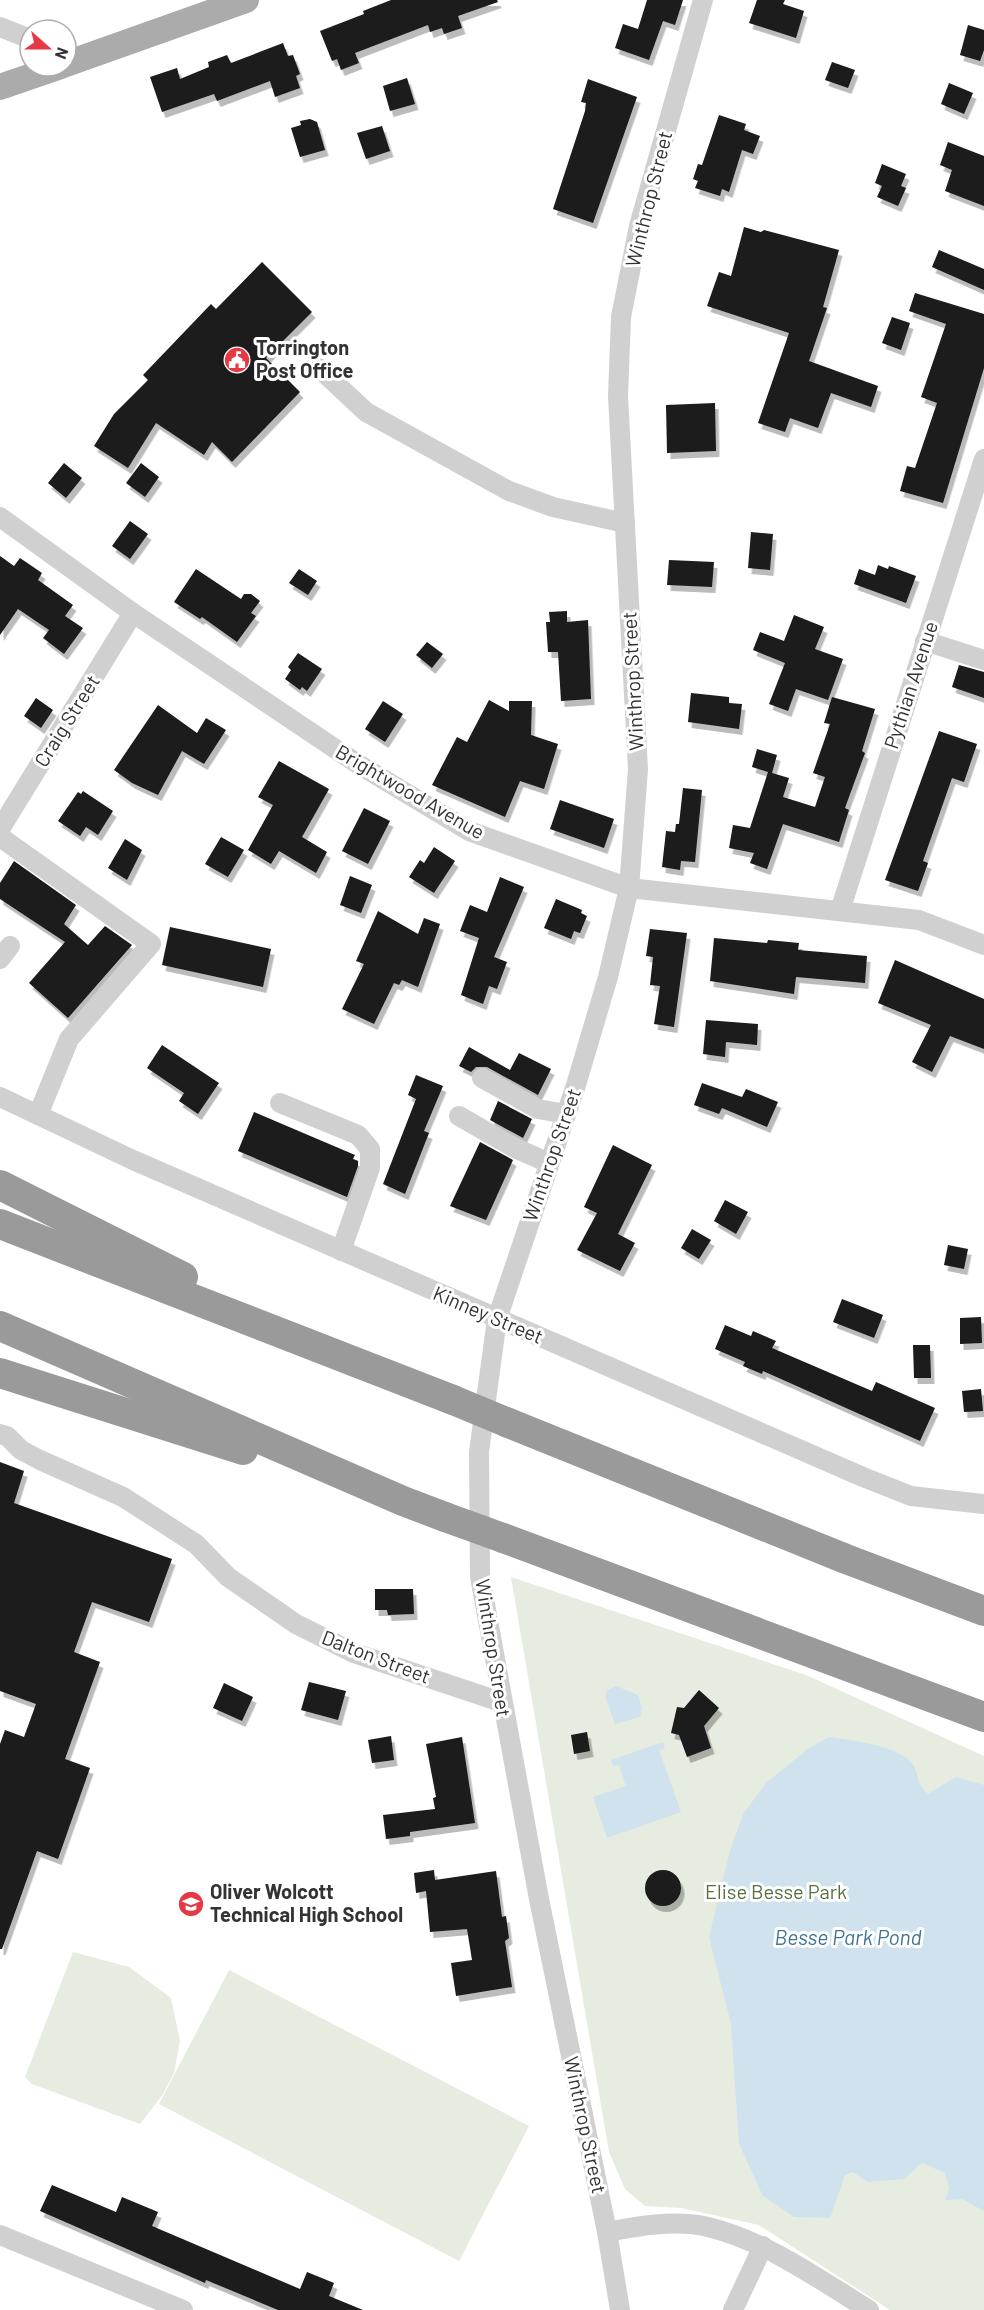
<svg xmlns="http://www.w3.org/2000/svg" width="984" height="2310" font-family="Barlow,sans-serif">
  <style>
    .green { fill: #e6ecdf }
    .water { fill: #cfe2ee }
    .building { fill: #1a1a1a; filter: url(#shadow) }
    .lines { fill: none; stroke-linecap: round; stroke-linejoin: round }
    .minor { stroke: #d0d0d0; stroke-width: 20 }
    .major { stroke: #ababab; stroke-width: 26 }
    .highway { stroke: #9a9a9a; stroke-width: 30 }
    .highway-bridge { stroke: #9a9a9a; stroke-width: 30 }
    .labels { text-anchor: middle; stroke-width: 6; stroke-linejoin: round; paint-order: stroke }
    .street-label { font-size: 20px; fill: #333; stroke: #fff }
    .poi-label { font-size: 20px; font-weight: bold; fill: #333; stroke: #fff; text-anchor: start }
    .park-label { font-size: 20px; fill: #56703f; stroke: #fff }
    .water-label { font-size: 21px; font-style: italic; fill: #3f7597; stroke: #fff }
  </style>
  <defs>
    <filter id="shadow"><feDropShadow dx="3.5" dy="6" stdDeviation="0" flood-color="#0004"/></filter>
  </defs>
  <rect width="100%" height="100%" fill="#fff"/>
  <g class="green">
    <path d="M511,1577L806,1675L984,1756V2310H890L759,2225L681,2208L645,2206L625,2189L609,2152Z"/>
    <path d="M73,1952L129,1967L171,1998L180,2041L174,2073L163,2094L140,2124L32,2084L25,2077Z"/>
    <path d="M229,1970L529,2126L459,2261L159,2104Z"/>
  </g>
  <g class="water">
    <path d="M616,1686L638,1695L642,1708L640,1717L615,1724L605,1696L608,1690Z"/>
    <path d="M829,1737C850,1740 902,1746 913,1765C921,1778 914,1780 928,1794L956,1777L984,1785V2211L962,2199L945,2200L949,2189L945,2173L922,2163L904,2179L868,2182L853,2172L845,2175L830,2218L794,2217L763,2196L739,2144L731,2024L709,1937L729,1854L743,1814L767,1782L809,1748Z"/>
    <path d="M663,1742L665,1748L659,1750L681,1812L607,1838L593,1797L626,1786L619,1765L613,1766L611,1760Z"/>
  </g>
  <g class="building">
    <path d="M391,0H497L498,2L458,16L462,28L444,34L442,28L430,32L428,25L355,53L359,63L341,70L337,59L332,61L320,31L364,14L363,11Z"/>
    <path d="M647,0H683L675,25L663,21L649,60L615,48L623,24L638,29Z"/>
    <path d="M757,0H785L783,4L804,11L796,38L749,23Z"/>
    <path d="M968,25L984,30V50L980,61L960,55Z"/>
    <path d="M283,43L288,56L293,55L300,74L296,76L300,88L275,97L270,81L217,101L214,94L162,112L150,77L177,68L180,79L209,67L208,62L227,55L231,63Z"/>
    <path d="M832,62L855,70L848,88L825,80Z"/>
    <path d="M407,78L415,104L390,111L383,86Z"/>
    <path d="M588,79L637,97L593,223L553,209L585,111L586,103L581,102Z"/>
    <path d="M949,83L973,93L964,114L941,104Z"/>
    <path d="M719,115L746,124L744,130L760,136L753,154L742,150L729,192L722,189L720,196L695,188L698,181L693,179L698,164L702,165Z"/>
    <path d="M310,119L317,122L325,150L300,157L291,128L301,125L300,121Z"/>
    <path d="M382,126L390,151L366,159L357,133Z"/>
    <path d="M948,142L984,156V206L945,191L952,170L940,165Z"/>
    <path d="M882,164L906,174L901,186L906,188L898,206L877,197L882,186L875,183Z"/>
    <path d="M744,227L761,232L764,230L839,250L823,307L827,308L809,361L878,386L871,407L831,393L818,428L790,418L785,432L758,423L789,333L707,306L719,272L731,276Z"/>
    <path d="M939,250L984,269V290L932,267Z"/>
    <path d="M262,262L312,312L266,358L300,392L232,462L212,442L204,455L156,423L128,468L94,446L114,414L148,380L143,375L211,304L216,309Z"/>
    <path d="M915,293L984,314V368L943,503L900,491L907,466L915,468L937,403L921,397L946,324L909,311Z"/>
    <path d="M892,317L910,323L901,350L882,343Z"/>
    <path d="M715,403L716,451L667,453L666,405Z"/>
    <path d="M64,463L82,478L66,498L48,483Z"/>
    <path d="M141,463L159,477L145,497L126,483Z"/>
    <path d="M130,521L148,534L130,559L112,546Z"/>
    <path d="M751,532L773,534L770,570L748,568Z"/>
    <path d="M0,556L14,566L20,558L42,573L38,580L73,605L65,616L83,628L64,654L43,638L49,630L18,609L0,635Z"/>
    <path d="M669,560L714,562L712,587L667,585Z"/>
    <path d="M878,565L888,569L889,566L916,576L906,603L854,584L859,569L875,575Z"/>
    <path d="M196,569L241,599L244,594H251L260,601L251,613L256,616L237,642L202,617L200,619L174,602Z"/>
    <path d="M299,569L317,581L308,595L289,583Z"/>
    <path d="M567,611V622L588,620L591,699L561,701L558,652H548L546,622H550L549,612Z"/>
    <path d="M794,615L824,627L815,649L843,659L828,700L796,689L788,711L769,704L785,663L753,650L760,632L784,641Z"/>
    <path d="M427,642L443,654L432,668L416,655Z"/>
    <path d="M298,653L322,669L307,691L302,687L300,690L285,679L291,670L288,667Z"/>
    <path d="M959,665L984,672V698L952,687Z"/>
    <path d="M691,693L729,697V703L742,704L739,729L688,722Z"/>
    <path d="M832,697L875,709L862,751L865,753L845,808L849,810L839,842L783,824L767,869L750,863L754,853L729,848L733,825L750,828L768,772L752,767L757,749L777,755L772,773L789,778L783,797L815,807L825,777L813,773L830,724L824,723Z"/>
    <path d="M36,698L53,710L41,728L24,716Z"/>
    <path d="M489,700L509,711V701H532L531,735L558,744L544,789L520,781L505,817L432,785L457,737L467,742Z"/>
    <path d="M383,701L403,714L385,742L365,729Z"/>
    <path d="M158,705L197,733L206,718L226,730L204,764L182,751L158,795L132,783L114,770Z"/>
    <path d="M939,731L977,744L964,782L952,778L923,861L928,863L918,891L885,880Z"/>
    <path d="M279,761L329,789L302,837L327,852L316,873L279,851L271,864L248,850L273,805L258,797Z"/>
    <path d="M683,788L702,790L695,862L681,861L680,870L662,867L666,831L675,832L676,824H679Z"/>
    <path d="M83,791L113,811L98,835L86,827L80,836L58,821L78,792L81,794Z"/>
    <path d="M560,800L614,819L604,848L550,829Z"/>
    <path d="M364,808L390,821L368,864L342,851Z"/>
    <path d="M221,837L244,850L228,877L205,864Z"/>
    <path d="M125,839L142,850L127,880L108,868Z"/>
    <path d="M434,847L455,861L434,893L409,877L420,860L424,863Z"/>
    <path d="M14,861L76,905L64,924L88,945L105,926L132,945L68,1018L29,983L65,942L0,899V883Z"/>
    <path d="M350,876L372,885L361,913L340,905Z"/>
    <path d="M500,877L524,887L494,957L507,962L497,989L489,986L483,1004L461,995L479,938L460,931L470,905L487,912Z"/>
    <path d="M556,899L582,910L581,913L587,916L580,933L574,931L571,939L544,928Z"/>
    <path d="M378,911L418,934L424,918L440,924L418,987L402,980L399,985L394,983L374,1024L342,1009L364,964L356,961Z"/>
    <path d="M170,927L271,949L263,987L162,965Z"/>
    <path d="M650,929L687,933L674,1027L654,1024L660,986L650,985L653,957L646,956Z"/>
    <path d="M714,938L767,943L768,940L799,943L798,950L867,956L865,983L796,977L794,994L710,981Z"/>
    <path d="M895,960L984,999V1049L950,1036L932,1072L912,1062L931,1025L878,1003Z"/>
    <path d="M706,1020L758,1024L757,1045L726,1042L725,1057L703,1054Z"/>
    <path d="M162,1045L219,1083L198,1114L179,1101L184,1093L147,1068Z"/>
    <path d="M469,1047L510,1070L519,1053L551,1069L538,1095L487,1067H476L471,1072L459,1066Z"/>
    <path d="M416,1075L443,1086L424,1131L429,1133L405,1194L383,1184L416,1099L408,1095Z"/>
    <path d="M702,1083L742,1097L746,1089L778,1102L767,1127L722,1108L719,1114L694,1105Z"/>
    <path d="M498,1101L532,1119L523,1138L490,1120Z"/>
    <path d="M254,1112L355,1155L353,1159L358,1161V1166L347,1197L238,1151Z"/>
    <path d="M480,1142L513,1160L486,1220L450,1206Z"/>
    <path d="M613,1145L652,1165L618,1234L635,1243L620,1271L577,1250L597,1213L584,1207Z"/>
    <path d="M725,1200L748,1212L736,1234L714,1221Z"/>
    <path d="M692,1229L711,1240L699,1259L681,1248Z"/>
    <path d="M948,1245L968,1249L964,1269L944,1265Z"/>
    <path d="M842,1299L883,1315L874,1338L833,1322Z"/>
    <path d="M981,1317L982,1343L960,1344V1318Z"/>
    <path d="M725,1325L751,1336L753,1331L776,1341L772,1348L872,1391L876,1382L935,1408L920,1441L763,1371L762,1374L743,1366L745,1362L715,1349Z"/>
    <path d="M913,1345H930L931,1378H914Z"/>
    <path d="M981,1389L983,1411L964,1412L962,1391Z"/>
    <path d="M0,1462L24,1471L14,1503L172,1559L149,1622L92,1602L74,1652L100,1662L65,1759L90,1768L58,1859L37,1851L2,1949H0V1744L5,1730L24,1737L36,1704L0,1691Z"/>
    <path d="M375,1589H413L414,1614L388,1615L387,1610H375Z"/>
    <path d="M309,1682L346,1691L338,1720L301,1710Z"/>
    <path d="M224,1683L253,1697L242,1721L213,1708Z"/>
    <path d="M699,1690L719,1708L704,1726L711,1748L687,1757L679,1735L671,1733L677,1707L684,1708Z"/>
    <path d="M587,1732L590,1751L574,1754L571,1735Z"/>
    <path d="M391,1736L394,1760L372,1763L368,1740Z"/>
    <path d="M462,1737L475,1823L410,1832V1836L386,1839L383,1815L435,1809L433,1798L436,1797L426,1744Z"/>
    <circle cx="663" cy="1888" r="18"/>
    <path d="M434,1870L435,1880L496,1871L502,1917L506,1916L509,1938L505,1941L512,1987L456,1996L451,1963L472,1960L467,1929L430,1932L426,1891L416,1893L414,1873Z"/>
    <path d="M52,2185L116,2212L122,2197L158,2212L152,2226L300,2289L307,2272L334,2283L329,2296L363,2310H278L206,2280L205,2283L40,2211Z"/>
  </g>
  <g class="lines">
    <g class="minor">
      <path d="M0,27L30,39"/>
      <path d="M319,368L366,412L509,491L553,507L625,523"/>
      <path d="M0,517L133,613L358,764L469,831L629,888L919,920L984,945"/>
      <path d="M925,641L984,660"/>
      <path d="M0,829L133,613"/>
      <path d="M0,837L151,944L69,1039L38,1115"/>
      <path d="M840,911L984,459"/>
      <path d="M0,959L10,946"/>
      <path d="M482,1078L538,1109L566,1114"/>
      <path d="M0,1097L133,1160L863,1477L911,1496L984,1504"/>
      <path d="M280,1103L358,1135L370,1149V1168L341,1251"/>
      <path d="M459,1116L515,1148L549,1163"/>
      <path d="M0,1434L7,1436L21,1450L40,1460L123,1497L196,1544L228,1577L296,1624L354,1653L501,1702"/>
      <path d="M607,2232C638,2226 673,2220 704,2226C765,2240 817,2278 869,2310"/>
      <path d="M0,2235L183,2310"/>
      <path d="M620,2310L607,2232L539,1899L480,1577L479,1452L497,1319L576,1085L608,977L629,888L638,769L618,396L621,317L639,226L703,0"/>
      <path d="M733,2310L763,2246"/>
    </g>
    <g class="major">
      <path d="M66,64L246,0"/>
      <path d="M0,87L61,66"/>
    </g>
    <g class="highway">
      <path d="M0,1185L183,1277"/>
      <path d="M0,1224L453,1400"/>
      <path d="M0,1326L403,1501L445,1517"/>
      <path d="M0,1373L243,1450"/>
      <path d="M506,1422L846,1559L984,1611"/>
      <path d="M503,1538L984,1717"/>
    </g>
    <g class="highway-bridge">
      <path d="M453,1400L506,1422"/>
      <path d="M445,1517L503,1538"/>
    </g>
  </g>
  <defs>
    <g id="civic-disc" transform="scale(1.35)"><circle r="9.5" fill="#e63946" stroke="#fff"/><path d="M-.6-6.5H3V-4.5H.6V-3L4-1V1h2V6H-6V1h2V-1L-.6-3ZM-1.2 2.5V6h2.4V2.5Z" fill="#fff"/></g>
    <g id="school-disc" transform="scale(1.35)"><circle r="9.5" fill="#e63946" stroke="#fff"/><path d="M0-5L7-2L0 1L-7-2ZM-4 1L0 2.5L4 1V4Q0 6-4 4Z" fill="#fff"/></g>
  </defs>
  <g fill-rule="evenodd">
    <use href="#civic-disc" x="237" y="360"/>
    <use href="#school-disc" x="191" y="1904"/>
  </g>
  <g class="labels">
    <g class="street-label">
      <text transform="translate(649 199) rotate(-76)" y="7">Winthrop Street</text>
      <text transform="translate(633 681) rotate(-93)" y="7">Winthrop Street</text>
      <text transform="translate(911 685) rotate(-72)" y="7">Pythian Avenue</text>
      <text transform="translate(67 721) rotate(-58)" y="7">Craig Street</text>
      <text transform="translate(410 792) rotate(30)" y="7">Brightwood Avenue</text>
      <text transform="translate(552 1155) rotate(-71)" y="7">Winthrop Street</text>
      <text transform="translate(488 1315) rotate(23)" y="7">Kinney Street</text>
      <text transform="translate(493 1648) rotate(81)" y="7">Winthrop Street</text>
      <text transform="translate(376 1657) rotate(21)" y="7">Dalton Street</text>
      <text transform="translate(585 2125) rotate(78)" y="7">Winthrop Street</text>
    </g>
    <g class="poi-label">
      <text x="256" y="355">Torrington<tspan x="256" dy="23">Post Office</tspan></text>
      <text x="210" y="1899">Oliver Wolcott<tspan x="210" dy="23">Technical High School</tspan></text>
    </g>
    <g class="park-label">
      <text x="776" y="1899">Elise Besse Park</text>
    </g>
    <g class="water-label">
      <text x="848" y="1945">Besse Park Pond</text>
    </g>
  </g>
  <g transform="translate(48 48) rotate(111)"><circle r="28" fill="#ffffff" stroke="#adadad" stroke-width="1.5"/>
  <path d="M0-4.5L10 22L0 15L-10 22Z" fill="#e63946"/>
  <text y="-9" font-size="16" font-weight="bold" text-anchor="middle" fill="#333333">N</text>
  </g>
</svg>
